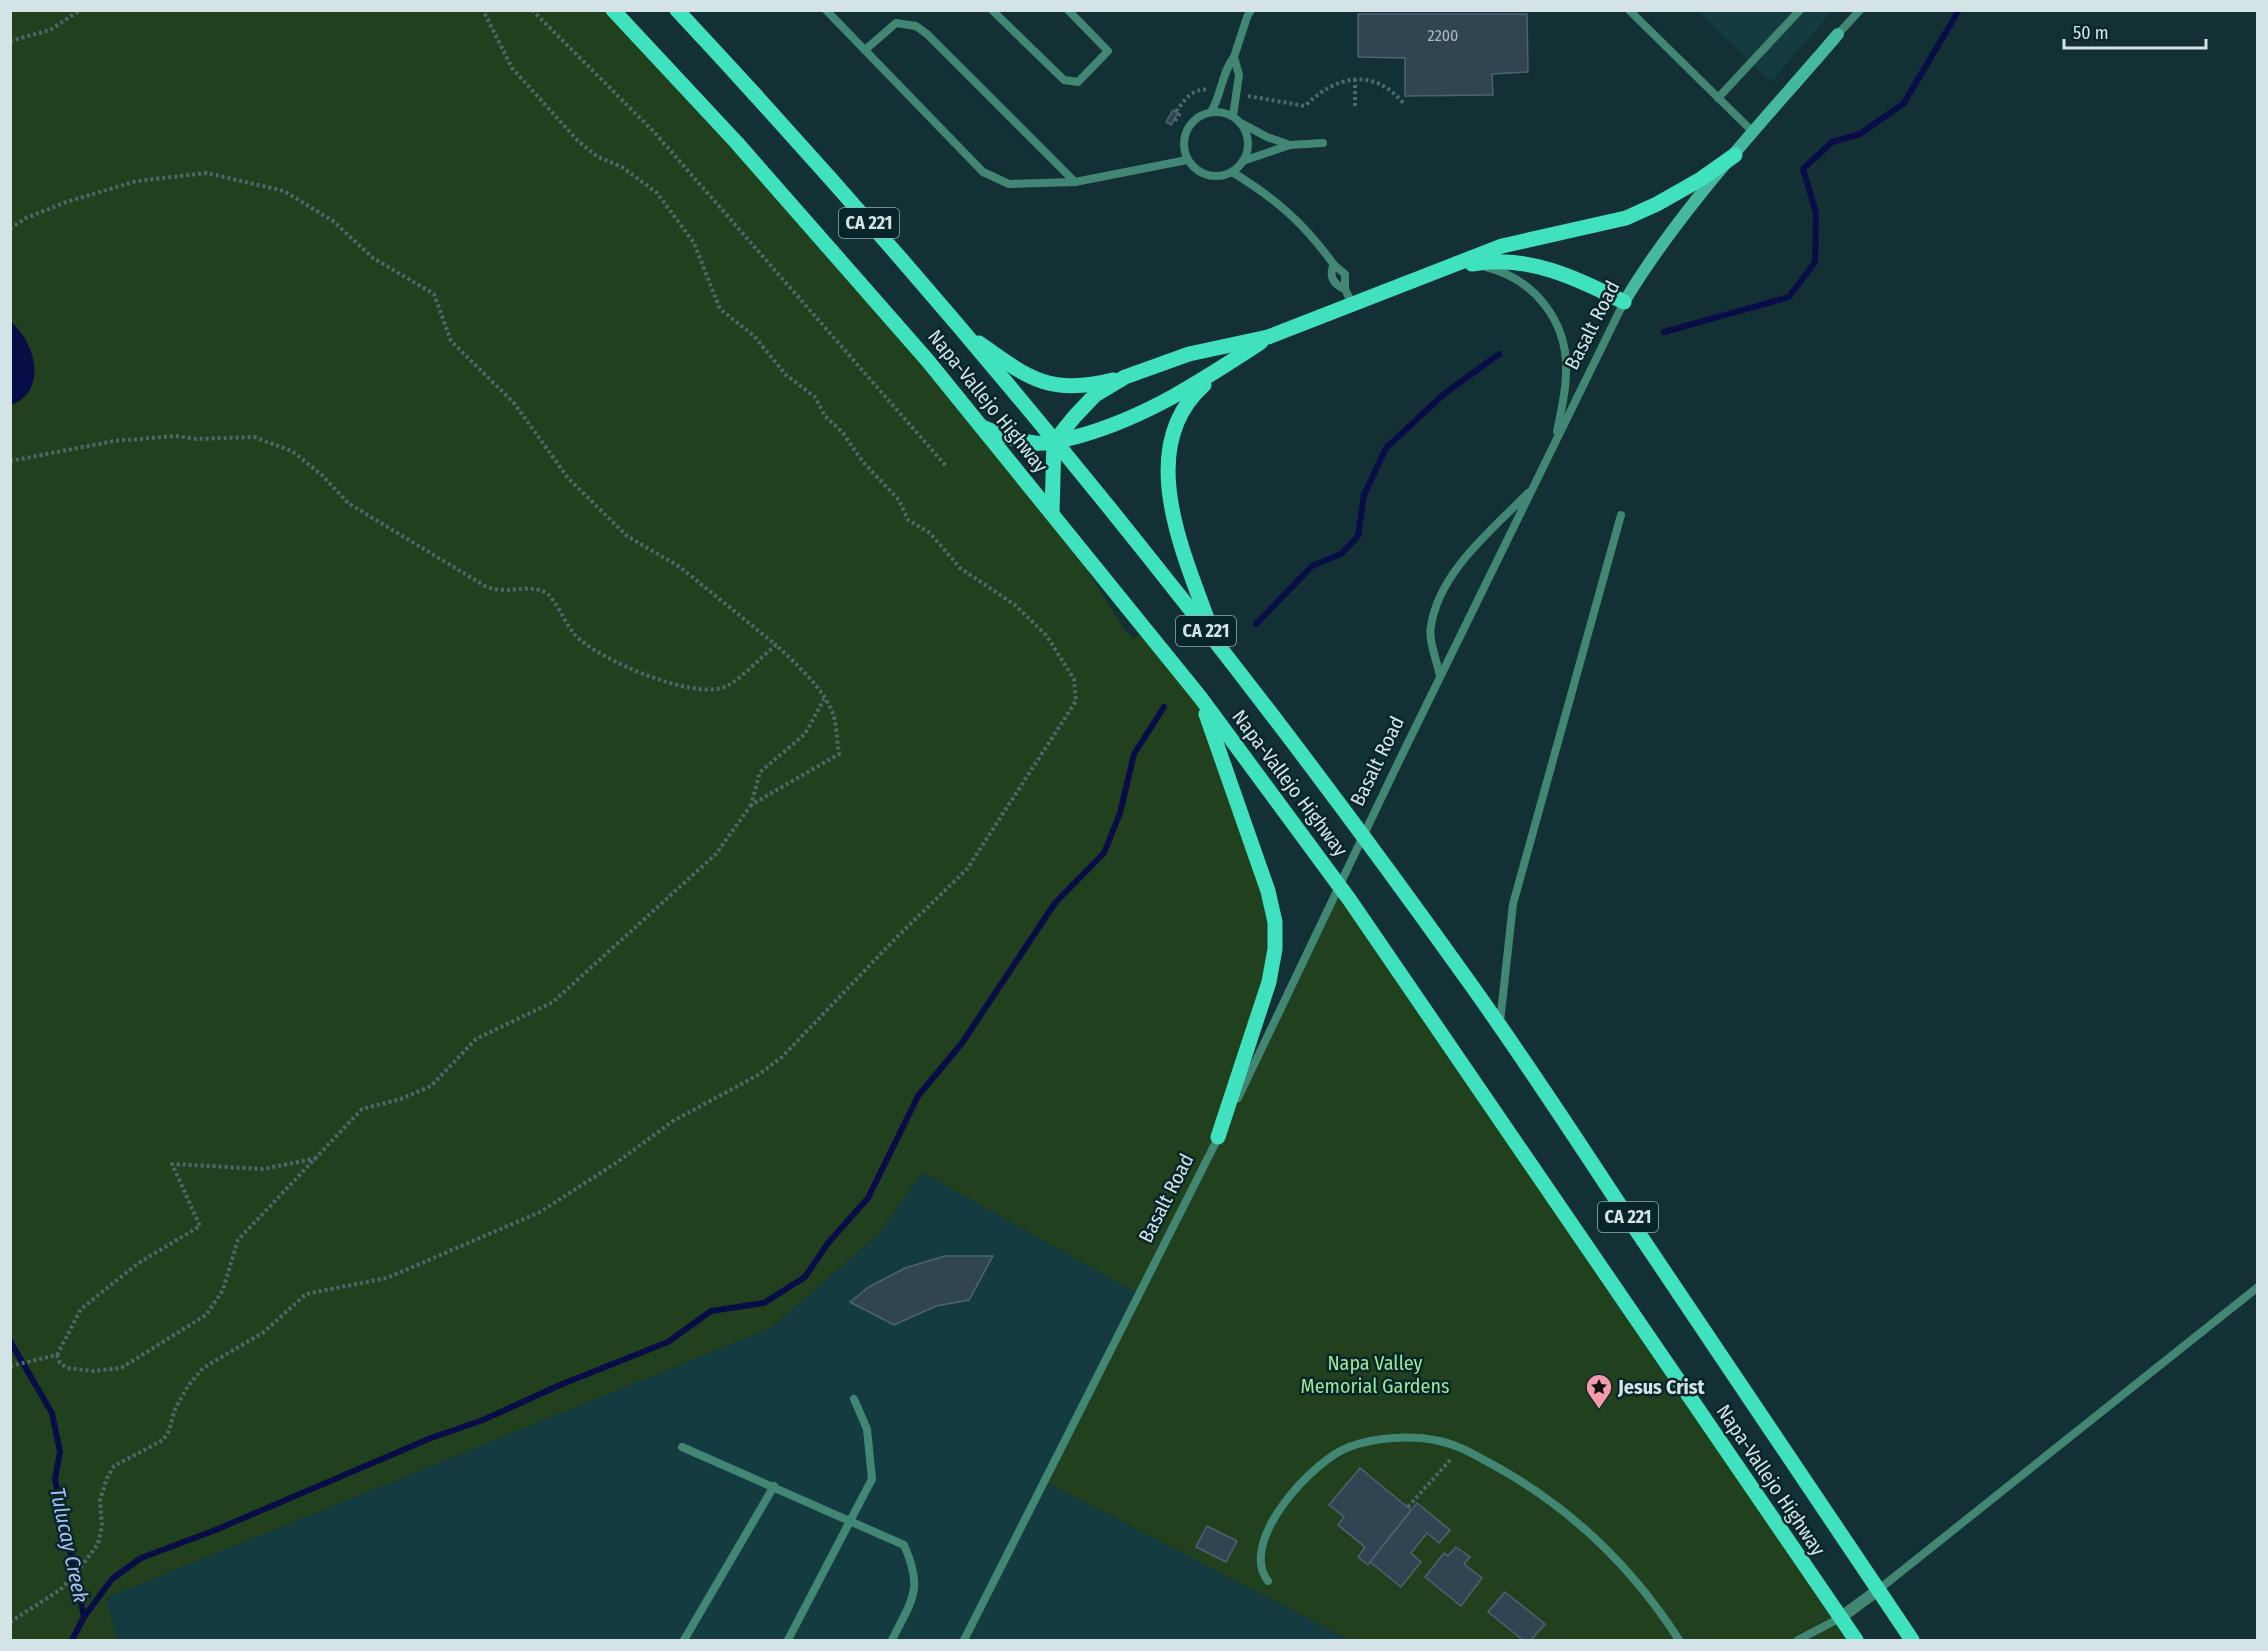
<svg xmlns="http://www.w3.org/2000/svg" width="2268" height="1651" font-family="'Fira Sans Condensed',sans-serif">
  <style>
    .built { fill: #143b40 }
    .green { fill: #21411e }
    .water { fill: #090d47 }
    .lines { fill: none; stroke-linecap: round; stroke-linejoin: round }
    .stream { stroke: #090d47; stroke-width: 6 }
    .building { fill: #304452; stroke: #4e6372; stroke-width: 1.5 }
    .path { stroke: #4e676b; stroke-width: 4; stroke-dasharray: 3 3; stroke-linecap: butt }
    .lane { stroke: #428674; stroke-width: 8 }
    .street { stroke: #428674; stroke-width: 12 }
    .secondary { stroke: #44b99e; stroke-width: 12 }
    .primary { stroke: #3fe1be; stroke-width: 15 }
    .labels { text-anchor: middle; stroke-width: 5; stroke-linejoin: round; paint-order: stroke }
    .number-label { font-size: 16px; fill: #aabbc1 }
    .shield { fill: #08262a; stroke: #96aaae; stroke-width: 1.5 }
    .shield-label { font-size: 18px; font-weight: bold; fill: #d3e3e6 }
    .street-label { font-size: 20px; fill: #d3e3e6; stroke: #08262a }
    .park-label { font-size: 20px; fill: #9de995; stroke: #08262a }
    .poi-label { font-size: 20px; font-weight: bold; fill: #d3e3e6; stroke: #08262a; text-anchor: start }
    .water-label { font-size: 21px; font-style: italic; fill: #adbff7; stroke: #08262a }
  </style>
  <rect width="100%" height="100%" fill="#133034"/>
  <g class="built">
    <path d="M1697,11H1832L1771,82Z"/>
    <path d="M922,1172L1139,1294L1045,1482L1350,1640H117L106,1598L771,1328L879,1234Z"/>
  </g>
  <path class="green" d="M11,10L613,11L1052,513L1125,631L1134,639L1145,628L1200,697L1268,891L1275,949L1220,1131L1338,889L1849,1640H1350L1044,1481L1139,1294L922,1172L879,1234L771,1328L106,1598L117,1640H11Z"/>
  <path class="water" d="M10,321C35,341 49,391 11,405Z"/>
  <g class="lines">
    <g class="stream">
      <path d="M1664,332L1789,297L1815,262L1816,213L1803,169L1832,142L1860,134L1904,103L1959,10"/>
      <path d="M1256,624L1312,566L1341,554L1358,536L1364,495L1386,448L1444,394L1499,354"/>
      <path d="M10,1341L52,1413L60,1452L55,1479L84,1617"/>
      <path d="M72,1640L84,1617L112,1579L141,1558L213,1531L431,1438L483,1420L560,1385L668,1342L711,1311L764,1303L805,1277L828,1243L868,1198L918,1096L962,1043L1055,903L1104,853L1120,813L1134,754L1164,707"/>
    </g>
  </g>
  <g class="building">
    <path d="M1358,14H1527L1528,72L1492,74L1493,95L1405,96V58L1358,57Z"/>
    <path d="M1173,110L1178,113L1171,125L1166,122Z"/>
    <path d="M945,1256H993L969,1300L936,1306L894,1325L850,1302L869,1287L905,1268Z"/>
    <path d="M1360,1468L1411,1510L1368,1565L1358,1557L1365,1547L1338,1525L1344,1517L1329,1505Z"/>
    <path d="M1417,1503L1450,1530L1439,1543L1427,1533L1411,1553L1421,1562L1401,1587L1370,1562Z"/>
    <path d="M1207,1526L1237,1541L1226,1562L1196,1547Z"/>
    <path d="M1456,1547L1470,1557L1464,1564L1482,1578L1461,1606L1425,1577L1444,1553L1448,1556Z"/>
    <path d="M1505,1592L1545,1624L1531,1640H1523L1488,1612Z"/>
  </g>
  <g class="lines">
    <g class="path">
      <path d="M532,10L655,133L946,466"/>
      <path d="M10,41L50,30L80,10"/>
      <path d="M1355,79V109"/>
      <path d="M1248,96L1305,106C1336,75 1374,67 1404,104"/>
      <path d="M1175,121L1180,113L1177,110C1185,99 1194,87 1209,90"/>
      <path d="M10,229L26,218L66,202L137,181L207,173L284,191L333,221L373,258L434,294L451,341L514,403L568,478L627,536L680,567L776,645"/>
      <path d="M10,461L114,441L176,436L196,439L254,437L292,451L322,475L348,503L485,586C509,596 525,582 547,593C559,605 564,622 575,635C597,659 696,702 727,686C742,678 762,656 776,645C795,663 826,690 834,717C837,729 837,742 839,754L751,805L760,772L805,734L824,699"/>
      <path d="M57,1355L81,1309L137,1264L200,1226L172,1164L263,1169L318,1158"/>
      <path d="M10,1366L57,1355L60,1363L67,1368L93,1371L121,1368L206,1315L223,1290L238,1240L362,1109L401,1099L431,1086L476,1039L553,1002L716,854L751,805"/>
      <path d="M1408,1507L1452,1458"/>
      <path d="M10,1622L60,1590L80,1568L98,1544L102,1526L100,1500L107,1478L114,1466L163,1440L169,1431L175,1409L188,1386L203,1368L264,1332L306,1294L387,1278L540,1212L616,1163L673,1121L758,1075L782,1057L895,939L967,869L1076,701L1074,679L1046,635L1015,605L960,568L930,533L908,520L899,500L863,462L843,433L825,416L815,397L786,375L754,336L720,309L694,243L657,193L622,167L598,157L578,141L512,68L483,10"/>
    </g>
    <g class="lane">
      <path d="M826,10L983,172L1009,184L1075,182L1187,160"/>
      <path d="M992,10L1064,80L1078,82L1108,51L1068,10"/>
      <path d="M1629,10L1754,133"/>
      <path d="M1838,34L1860,10"/>
      <path d="M865,50L896,23L916,26L927,34L1075,182"/>
      <path d="M1234,57L1247,17L1251,10"/>
      <path d="M1718,98L1800,10"/>
      <circle cx="1216" cy="144" r="32"/>
      <path d="M1211,112C1222,94 1221,74 1234,57L1239,75L1233,116"/>
      <path d="M1243,124L1267,137L1290,145"/>
      <path d="M1243,161L1290,145L1323,143"/>
      <path d="M1232,172C1275,198 1305,224 1334,265"/>
      <path d="M1486,267C1534,279 1568,321 1566,372C1566,392 1561,412 1557,431"/>
      <path d="M1345,289C1334,285 1328,276 1334,265L1345,274V289L1352,304"/>
      <path d="M1440,676C1437,661 1428,640 1431,626C1439,572 1492,530 1528,493"/>
      <path d="M1500,1022L1513,904L1621,515"/>
      <path d="M1238,1098L1399,761L1624,302"/>
      <path d="M682,1447L904,1545C924,1590 912,1599 892,1640"/>
      <path d="M1268,1581C1237,1542 1313,1460 1349,1447C1376,1437 1411,1435 1439,1441C1460,1445 1478,1457 1497,1467C1572,1509 1633,1568 1679,1640"/>
      <path d="M1878,1590L2258,1287"/>
      <path d="M684,1640L774,1486"/>
      <path d="M788,1640L872,1479L867,1429L854,1399"/>
      <path d="M964,1640L1219,1136"/>
      <path d="M1798,1640L1840,1618"/>
    </g>
    <path class="street" d="M1840,1618L1878,1590"/>
    <path class="secondary" d="M1624,302C1683,204 1764,121 1838,34"/>
    <g class="primary">
      <path d="M613,10L737,143L928,361L1200,697L1349,899L1856,1640"/>
      <path d="M677,10C960,313 1223,637 1464,975C1522,1055 1576,1139 1631,1222C1725,1361 1818,1501 1912,1640"/>
      <path d="M1472,264C1527,254 1577,278 1624,302"/>
      <path d="M979,343C1028,378 1050,396 1113,380"/>
      <path d="M1204,385C1132,449 1186,558 1212,632"/>
      <path d="M982,427C1000,434 1016,441 1035,443C1050,444 1064,440 1079,436C1147,417 1203,380 1261,342"/>
      <path d="M1052,513L1054,442L1075,416L1095,395L1125,377L1189,354L1268,337L1502,246L1626,218L1657,204L1701,179L1735,155"/>
      <path d="M1206,714L1268,891L1275,922V949L1269,982L1218,1137"/>
    </g>
  </g>
  <defs>
    <g id="sight-pin" transform="scale(1.35)"><path d="M0 17L-7.5 6A9.5 9.5 0 1 1 7.5 6Z" fill="#f39aac" stroke="#08262a"/><path d="M0-6L1.8-2.2L6-1.7L2.9 1.2L3.7 5.4L0 3.3L-3.7 5.4L-2.9 1.2L-6-1.7L-1.8-2.2Z" fill="#111"/></g>
  </defs>
  <g fill-rule="evenodd">
    <use href="#sight-pin" x="1599" y="1387"/>
  </g>
  <g class="labels">
    <g class="number-label">
      <text x="1443" y="41">2200</text>
    </g>
    <g class="shield">
      <rect x="839" y="208" width="60" height="30" rx="4.5"/>
      <rect x="1176" y="616" width="60" height="30" rx="4.5"/>
      <rect x="1598" y="1202" width="60" height="30" rx="4.5"/>
    </g>
    <g class="shield-label">
      <text x="869" y="229">CA 221</text>
      <text x="1206" y="637">CA 221</text>
      <text x="1628" y="1223">CA 221</text>
    </g>
    <g class="street-label">
      <text transform="translate(1592 325) rotate(-63)" y="7">Basalt Road</text>
      <text transform="translate(988 401) rotate(51)" y="7">Napa-Vallejo Highway</text>
      <text transform="translate(1377 761) rotate(-64)" y="7">Basalt Road</text>
      <text transform="translate(1290 783) rotate(53)" y="7">Napa-Vallejo Highway</text>
      <text transform="translate(1166 1198) rotate(-63)" y="7">Basalt Road</text>
      <text transform="translate(1771 1480) rotate(56)" y="7">Napa-Vallejo Highway</text>
    </g>
    <g class="park-label">
      <text x="1375" y="1370">Napa Valley<tspan x="1375" dy="23">Memorial Gardens</tspan></text>
    </g>
    <g class="poi-label">
      <text x="1618" y="1394">Jesus Crist</text>
    </g>
    <g class="water-label">
      <text transform="translate(69 1545) rotate(78)" y="7">Tulucay Creek</text>
    </g>
  </g>
  <rect width="2268" height="1651" fill="none" stroke="#d3e3e6" stroke-width="24"/>
  <path d="M2064 39v9h142v-9" fill="none" stroke="#d3e3e6" stroke-width="3"/>
  <text x="2073" y="39" font-size="18" fill="#d3e3e6" stroke="#08262a" stroke-width="4.5" paint-order="stroke">50 m</text>
</svg>
